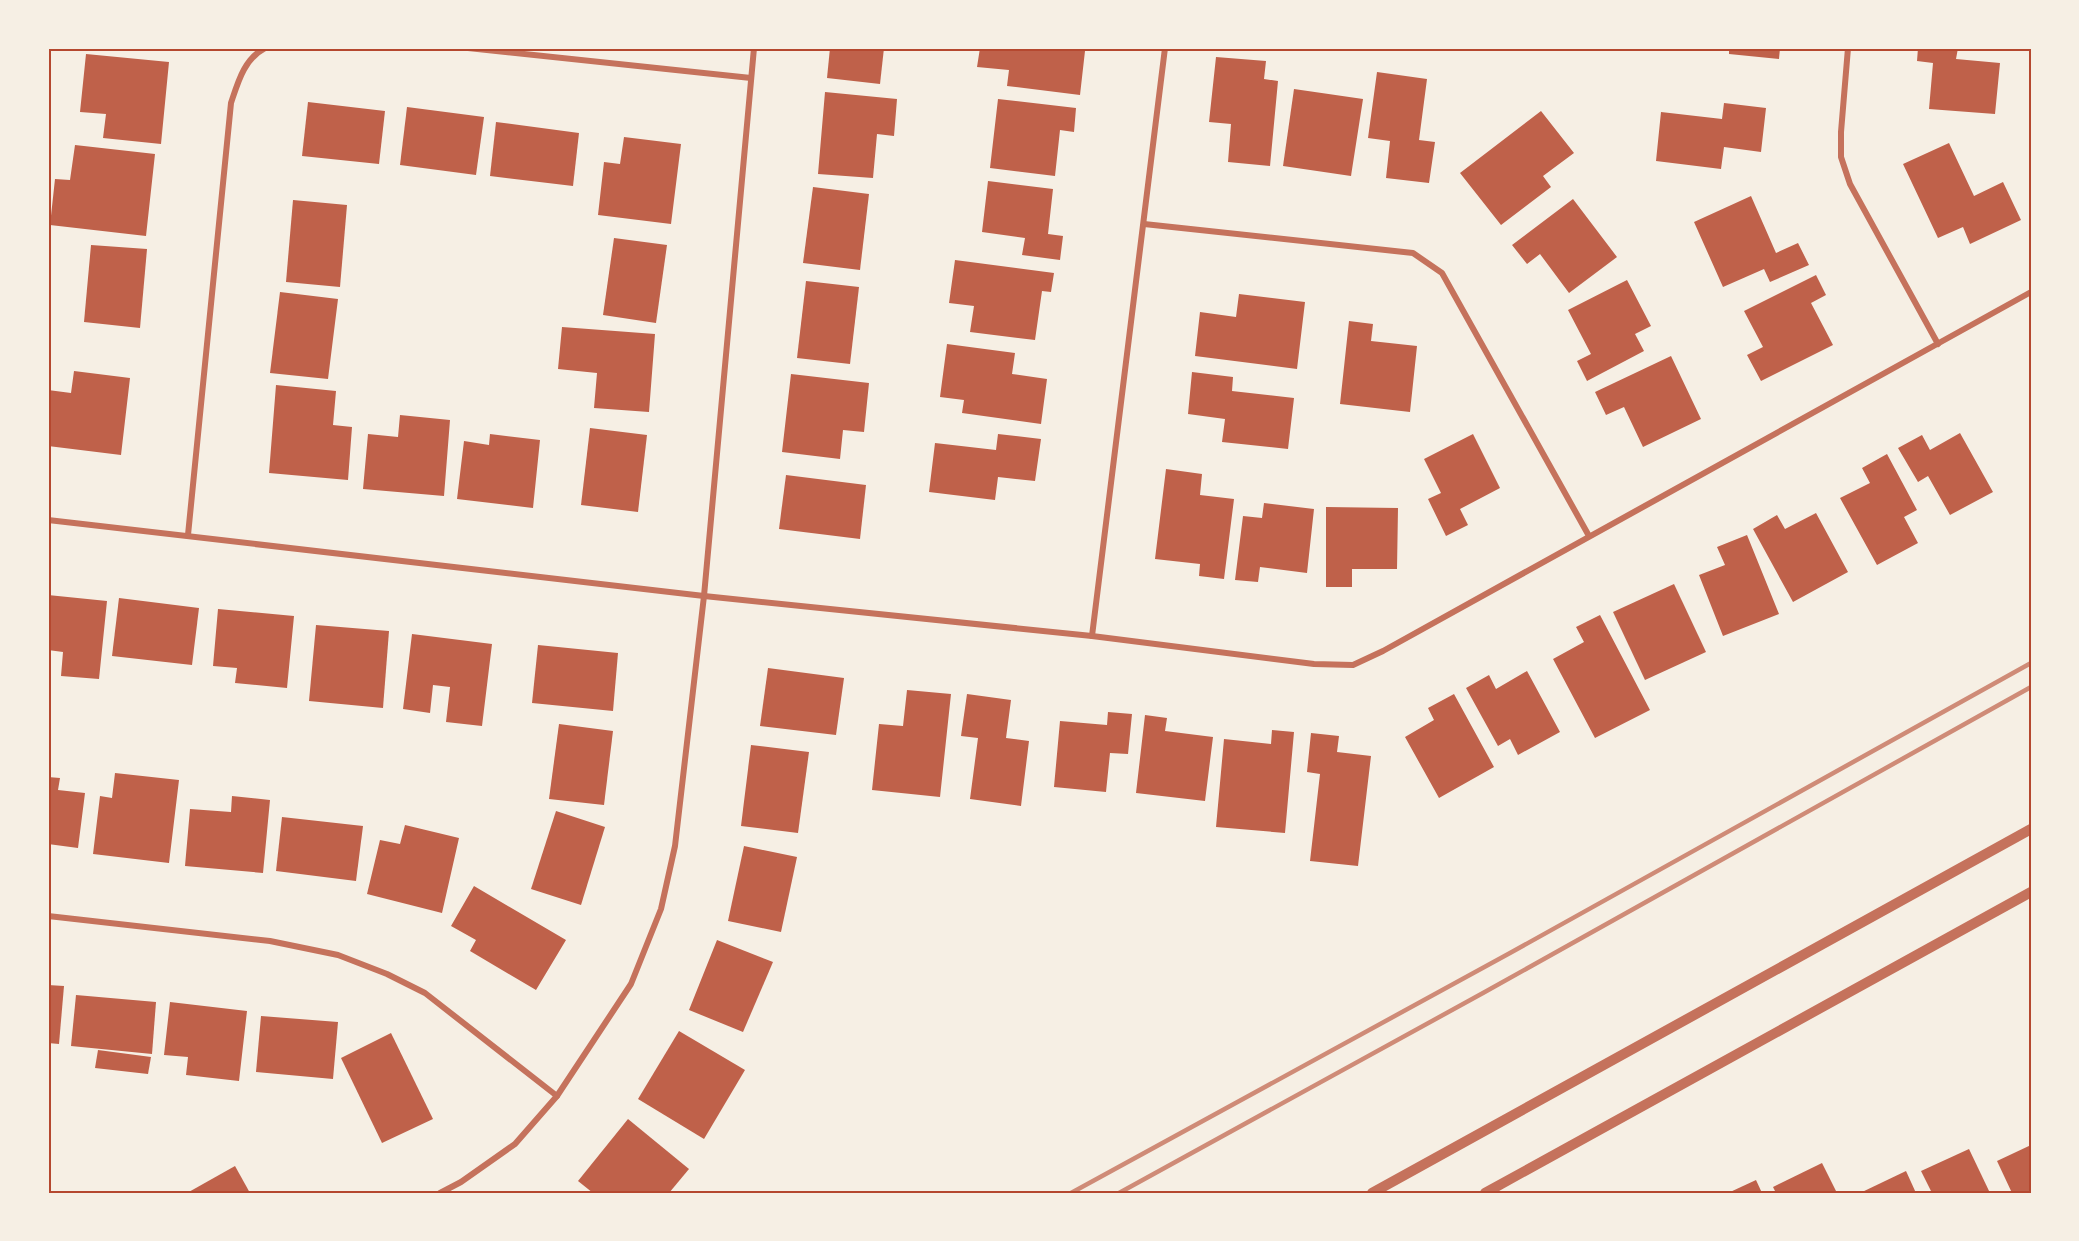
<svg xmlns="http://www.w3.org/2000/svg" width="2079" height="1241" font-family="'DejaVu Sans',sans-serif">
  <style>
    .building { fill: #bf614a }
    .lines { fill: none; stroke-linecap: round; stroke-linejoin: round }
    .minor { stroke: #c5725c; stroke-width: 6 }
    .tertiary { stroke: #c5725c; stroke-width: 10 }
    .rail { stroke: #cf8b77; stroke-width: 4.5 }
    .neatline { fill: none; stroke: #b5482f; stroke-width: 2 }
  </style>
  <rect width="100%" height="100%" fill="#f6efe4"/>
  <g class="building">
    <path d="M830,48H884L880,84L827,78Z"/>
    <path d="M980,48H1063L1085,51L1080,95L1007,86L1009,70L977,67Z"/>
    <path d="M1729,48H1780L1779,59L1729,54Z"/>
    <path d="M1918,48H1958L1956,59L2000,63L1995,114L1929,109L1933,63L1917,61Z"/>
    <path d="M86,54L169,62L161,144L103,138L106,114L80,112Z"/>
    <path d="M1216,57L1266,61L1264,79L1278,81L1270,166L1228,162L1231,124L1209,122Z"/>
    <path d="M1377,72L1427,79L1419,140L1435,142L1429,183L1386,178L1390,141L1368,138Z"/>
    <path d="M1294,89L1363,99L1351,176L1283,166Z"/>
    <path d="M825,92L897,99L894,136L877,134L873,178L818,174Z"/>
    <path d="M998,99L1076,108L1074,132L1060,130L1055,176L990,168Z"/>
    <path d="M308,102L385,111L379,164L302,156Z"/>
    <path d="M1724,103L1766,108L1761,152L1724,147L1721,169L1656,161L1661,112L1722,119Z"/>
    <path d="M407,107L484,117L476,175L400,165Z"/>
    <path d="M1541,111L1574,153L1543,176L1551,187L1501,225L1460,173Z"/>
    <path d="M496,122L579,133L573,186L490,176Z"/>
    <path d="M624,137L681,144L671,224L598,215L604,162L620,164Z"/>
    <path d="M1949,143L1974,196L2003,182L2021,220L1970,244L1963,227L1938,238L1903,164Z"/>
    <path d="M75,145L155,154L146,236L50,225L55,179L70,180Z"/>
    <path d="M988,181L1053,189L1048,234L1063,236L1060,260L1022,255L1025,238L982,232Z"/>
    <path d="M813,187L869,194L860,270L803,263Z"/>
    <path d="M1751,196L1776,253L1798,243L1809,265L1770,282L1764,269L1723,287L1694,222Z"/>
    <path d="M1573,199L1617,257L1569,293L1540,254L1527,264L1512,245Z"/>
    <path d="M293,200L347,205L340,287L286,282Z"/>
    <path d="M614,238L667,245L656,323L603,315Z"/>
    <path d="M91,245L147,249L140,328L84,322Z"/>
    <path d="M955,260L1054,273L1051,292L1042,291L1035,340L970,332L974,306L949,303Z"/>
    <path d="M1816,275L1826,295L1811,303L1833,345L1761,381L1747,355L1763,347L1744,311Z"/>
    <path d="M1627,280L1651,326L1635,334L1644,351L1587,381L1577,361L1591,354L1568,310Z"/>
    <path d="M806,281L859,287L850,364L797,358Z"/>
    <path d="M280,292L338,299L328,379L270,373Z"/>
    <path d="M1239,294L1305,302L1297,369L1195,356L1200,312L1236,317Z"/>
    <path d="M1349,321L1373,324L1371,341L1417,346L1410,412L1340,404Z"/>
    <path d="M562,327L655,334L649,412L594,408L597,373L558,369Z"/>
    <path d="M947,344L1015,353L1012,374L1047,379L1041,424L962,413L964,400L940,397Z"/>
    <path d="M1671,356L1701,419L1643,447L1624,407L1606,415L1595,392Z"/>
    <path d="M74,371L130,378L121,455L48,446V390L71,393Z"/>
    <path d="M1192,372L1233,377L1232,391L1294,398L1288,449L1222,442L1225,419L1188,414Z"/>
    <path d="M791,374L869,383L864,432L843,430L840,459L782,452Z"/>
    <path d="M276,385L336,391L333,425L352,427L348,480L269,473Z"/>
    <path d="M400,415L450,420L444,496L363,489L368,434L398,437Z"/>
    <path d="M590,428L647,435L638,512L581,505Z"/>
    <path d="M1960,433L1993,492L1950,515L1928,476L1918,482L1898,448L1922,435L1930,450Z"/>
    <path d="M490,434L540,440L533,508L457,499L464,441L489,445Z"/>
    <path d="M998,434L1041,439L1035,481L998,477L995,500L929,492L935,443L996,450Z"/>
    <path d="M1473,434L1500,488L1460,509L1468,525L1446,536L1428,499L1441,493L1424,459Z"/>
    <path d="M1887,454L1917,510L1904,517L1918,543L1877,565L1840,498L1870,483L1862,468Z"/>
    <path d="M1166,469L1202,474L1200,495L1234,499L1224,579L1199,576L1200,564L1155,559Z"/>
    <path d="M786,475L866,485L860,539L779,529Z"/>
    <path d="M1264,503L1314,509L1307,573L1260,567L1258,582L1235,580L1243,516L1262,518Z"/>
    <path d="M1326,507L1398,508L1397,569H1352V587H1326Z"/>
    <path d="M1816,513L1848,572L1793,602L1753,529L1777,515L1785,529Z"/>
    <path d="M1747,535L1779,614L1723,636L1699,575L1725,565L1717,547Z"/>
    <path d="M1674,584L1706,652L1645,680L1613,612Z"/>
    <path d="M48,595L107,601L99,679L61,676L63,652L48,650Z"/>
    <path d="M119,598L199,608L192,665L112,656Z"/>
    <path d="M218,609L294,616L287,688L235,683L237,668L213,666Z"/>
    <path d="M1600,615L1650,710L1595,738L1553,659L1584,642L1576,627Z"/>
    <path d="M316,625L389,631L383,708L309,701Z"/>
    <path d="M412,634L492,644L482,726L446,722L450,687L433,685L430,713L403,709Z"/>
    <path d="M538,645L618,653L613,711L532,703Z"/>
    <path d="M768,668L844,678L836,735L760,726Z"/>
    <path d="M1527,671L1560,732L1518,755L1510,739L1498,746L1466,688L1489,675L1496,689Z"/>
    <path d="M907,690L951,694L940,797L872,790L879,724L903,726Z"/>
    <path d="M967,694L1011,700L1006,738L1029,741L1021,806L970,799L978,738L961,736Z"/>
    <path d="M1454,694L1494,767L1439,798L1405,737L1434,720L1428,708Z"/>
    <path d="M1108,712L1132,714L1128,754L1110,753L1106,792L1054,787L1060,721L1107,725Z"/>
    <path d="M1145,715L1167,718L1165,731L1213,737L1205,801L1136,793Z"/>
    <path d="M559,724L613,731L604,805L549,799Z"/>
    <path d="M1272,730L1294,732L1285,833L1216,827L1224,739L1271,744Z"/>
    <path d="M1311,733L1339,736L1337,752L1371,756L1358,866L1310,861L1320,774L1307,772Z"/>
    <path d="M751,745L809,752L798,833L741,826Z"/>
    <path d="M115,773L179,780L169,863L93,854L100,796L112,798Z"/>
    <path d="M48,777L60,778L58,790L85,793L78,848L48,844Z"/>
    <path d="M232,796L270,800L263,873L185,866L190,809L231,812Z"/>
    <path d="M556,811L605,827L581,905L531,889Z"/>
    <path d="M282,817L363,826L356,881L276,871Z"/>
    <path d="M405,825L459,838L442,913L367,894L380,840L400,844Z"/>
    <path d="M744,846L797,857L781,932L728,921Z"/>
    <path d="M474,886L566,940L536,990L470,951L476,940L451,926Z"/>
    <path d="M717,940L773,962L743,1032L689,1010Z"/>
    <path d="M48,985L64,986L59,1044L48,1043Z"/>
    <path d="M76,995L156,1002L152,1054L71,1046Z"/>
    <path d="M170,1002L247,1011L239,1081L186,1075L188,1057L164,1055Z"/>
    <path d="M261,1016L338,1022L333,1079L256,1072Z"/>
    <path d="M679,1031L745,1070L704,1139L638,1099Z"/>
    <path d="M391,1033L433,1119L382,1143L341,1058Z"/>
    <path d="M98,1050L151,1057L148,1074L95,1068Z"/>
    <path d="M628,1119L689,1169L669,1193H593L578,1181Z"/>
    <path d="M2031,1145V1193H2012L1997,1161Z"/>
    <path d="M1969,1149L1990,1193H1932L1921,1171Z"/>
    <path d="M1822,1163L1837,1193H1776L1773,1187Z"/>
    <path d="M235,1166L250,1193H187Z"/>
    <path d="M1906,1171L1916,1193H1860Z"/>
    <path d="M1756,1180L1762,1193H1728Z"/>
  </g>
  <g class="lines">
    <g class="minor">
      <path d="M468,48L751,78"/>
      <path d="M1848,48L1841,132V157L1850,184L1938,344"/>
      <path d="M1144,224L1413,253L1442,273L1589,536"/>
      <path d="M48,520L704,596L1092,636L1314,664L1353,665L1383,651L2031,292"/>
      <path d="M188,535L231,103C238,82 244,59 265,48"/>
      <path d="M1092,636L1165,48"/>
      <path d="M48,916L270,941L338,955L387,974L425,993L557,1096"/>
      <path d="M440,1193L461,1182L515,1144L557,1096L631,984L661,909L675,846L704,596L754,48"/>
    </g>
    <g class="tertiary">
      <path d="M1372,1193L2031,829"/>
      <path d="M1485,1193L2031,892"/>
    </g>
    <g class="rail">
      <path d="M1071,1193L1510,953L2031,663"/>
      <path d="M1119,1193L1483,993L2031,687"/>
    </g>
  </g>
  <rect width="2079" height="1241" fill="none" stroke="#f6efe4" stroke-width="99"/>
  <rect x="50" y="50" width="1980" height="1142" class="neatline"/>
</svg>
